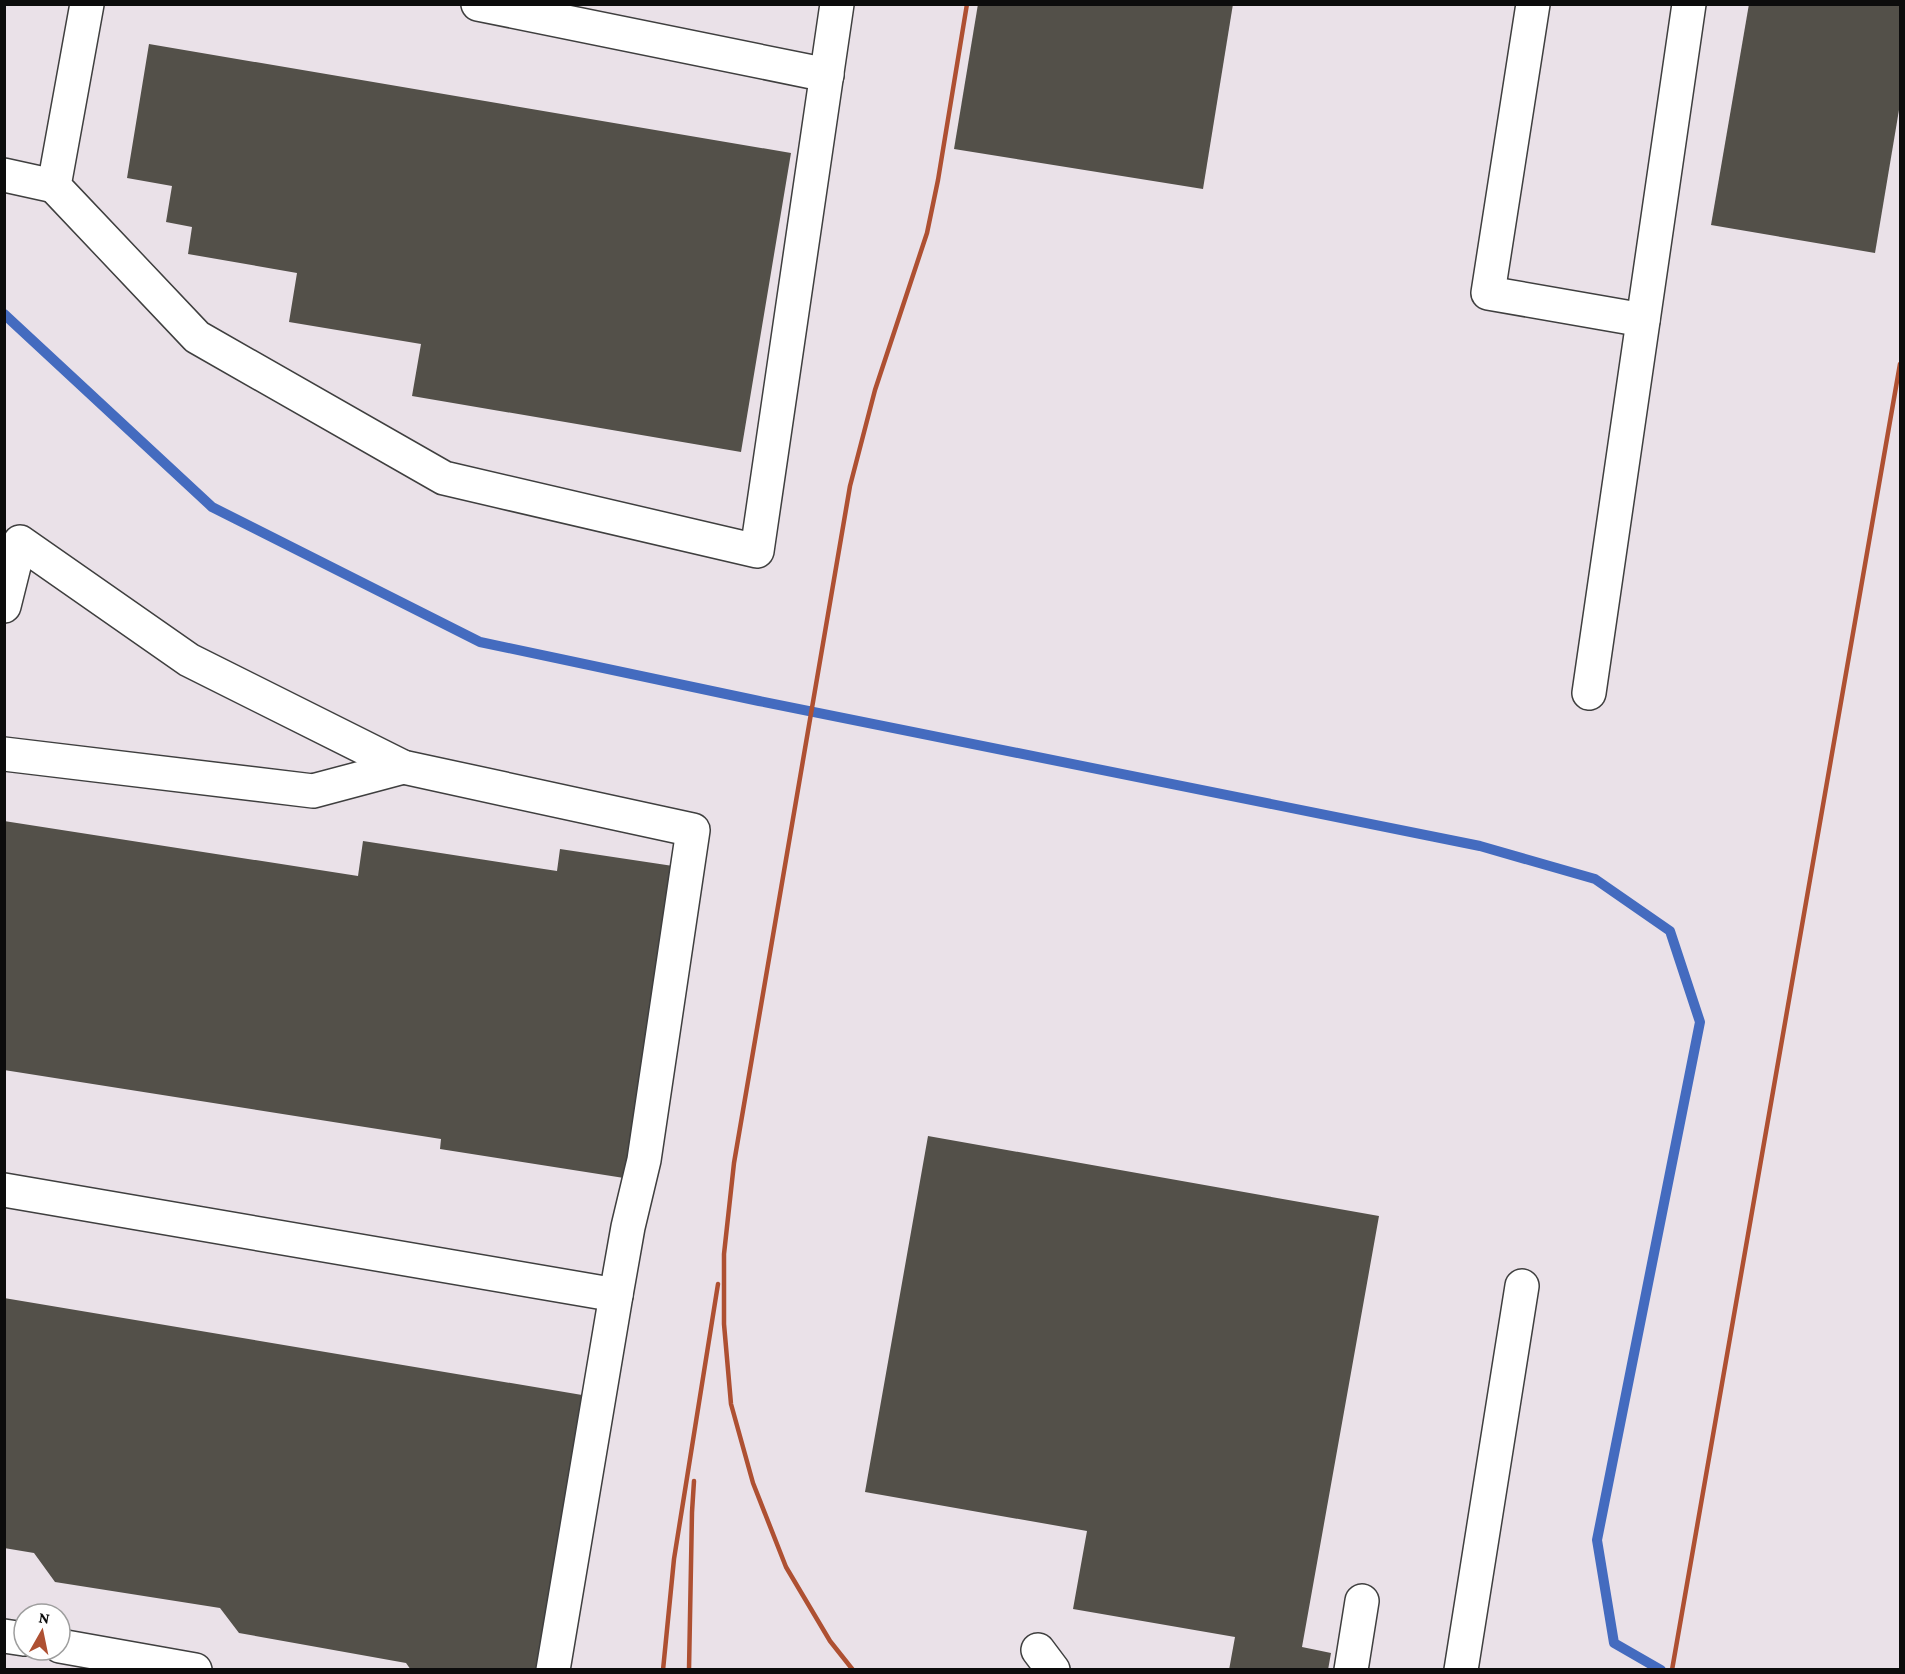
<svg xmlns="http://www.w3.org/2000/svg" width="1905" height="1674" font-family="'Crimson Pro',serif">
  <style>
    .industrial { fill: #eae1e8; fill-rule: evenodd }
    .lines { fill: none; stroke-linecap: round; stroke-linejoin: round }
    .stream { stroke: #446bbf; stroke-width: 10 }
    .building { fill: #535049 }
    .minor-casing { stroke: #3f3f3f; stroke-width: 36 }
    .minor { stroke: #fff; stroke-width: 33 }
    .rail { stroke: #ae5032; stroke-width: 4.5 }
  </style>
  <rect width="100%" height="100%" fill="#fcfdec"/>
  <path class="industrial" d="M5,5H1900V1669L5,1670ZM24,1614H60V1650H24Z"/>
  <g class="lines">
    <path class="stream" d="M4,314L212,507L480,642L759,701L1480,846L1595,879L1670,931L1700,1022L1597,1540L1614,1643L1661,1670"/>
  </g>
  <g class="building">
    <path d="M978,4H1233L1203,189L954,149Z"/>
    <path d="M1749,4H1900V104L1875,253L1711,225Z"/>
    <path d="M149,44L791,153L741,452L412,396L421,344L289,322L297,273L188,254L192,227L166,222L172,186L127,178Z"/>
    <path d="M4,821L358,876L363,841L557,871L560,849L673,866L624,1178L440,1149L441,1139L4,1070Z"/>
    <path d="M928,1136L1379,1216L1302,1647L1331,1653L1328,1670H1229L1235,1637L1073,1609L1087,1531L865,1492Z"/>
    <path d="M4,1298L588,1396L543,1670H411L406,1663L239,1633L220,1608L55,1582L34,1553L4,1548Z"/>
  </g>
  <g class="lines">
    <g class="minor-casing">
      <g id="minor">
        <path d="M87,4L54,186L197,337L444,478L757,551L837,4"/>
        <path d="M478,4L827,75"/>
        <path d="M1533,4L1488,293L1643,320"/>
        <path d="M4,175L54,186"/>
        <path d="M4,606L20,542L189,660L403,767L693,830L644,1160L628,1227L616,1295"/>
        <path d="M1589,693L1689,4"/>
        <path d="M4,754L313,791L403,767"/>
        <path d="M4,1190L616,1295L553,1670"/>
        <path d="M4,1636L24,1639"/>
        <path d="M60,1646L195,1670"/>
        <path d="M1038,1650L1053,1670"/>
        <path d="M1351,1670L1362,1601"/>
        <path d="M1461,1670L1522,1286"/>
      </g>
    </g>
    <use href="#minor" class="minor"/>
    <g class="rail">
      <path d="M663,1670L674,1559L718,1284"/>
      <path d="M689,1670L692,1512L694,1481"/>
      <path d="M853,1670L830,1641L786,1567L753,1483L731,1404L724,1324V1254L734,1163L850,486L875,390L927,233L938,180L967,4"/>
      <path d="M1672,1670L1900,364"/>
    </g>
  </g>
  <rect width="1905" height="1674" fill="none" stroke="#0c0c0c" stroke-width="12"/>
  <g transform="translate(42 1632) rotate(9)"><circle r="28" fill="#ffffff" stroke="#9e9e9e" stroke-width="1.5"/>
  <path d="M0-4.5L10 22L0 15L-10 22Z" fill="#ae5032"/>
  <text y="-9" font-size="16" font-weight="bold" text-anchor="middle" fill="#0c0c0c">N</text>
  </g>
</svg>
